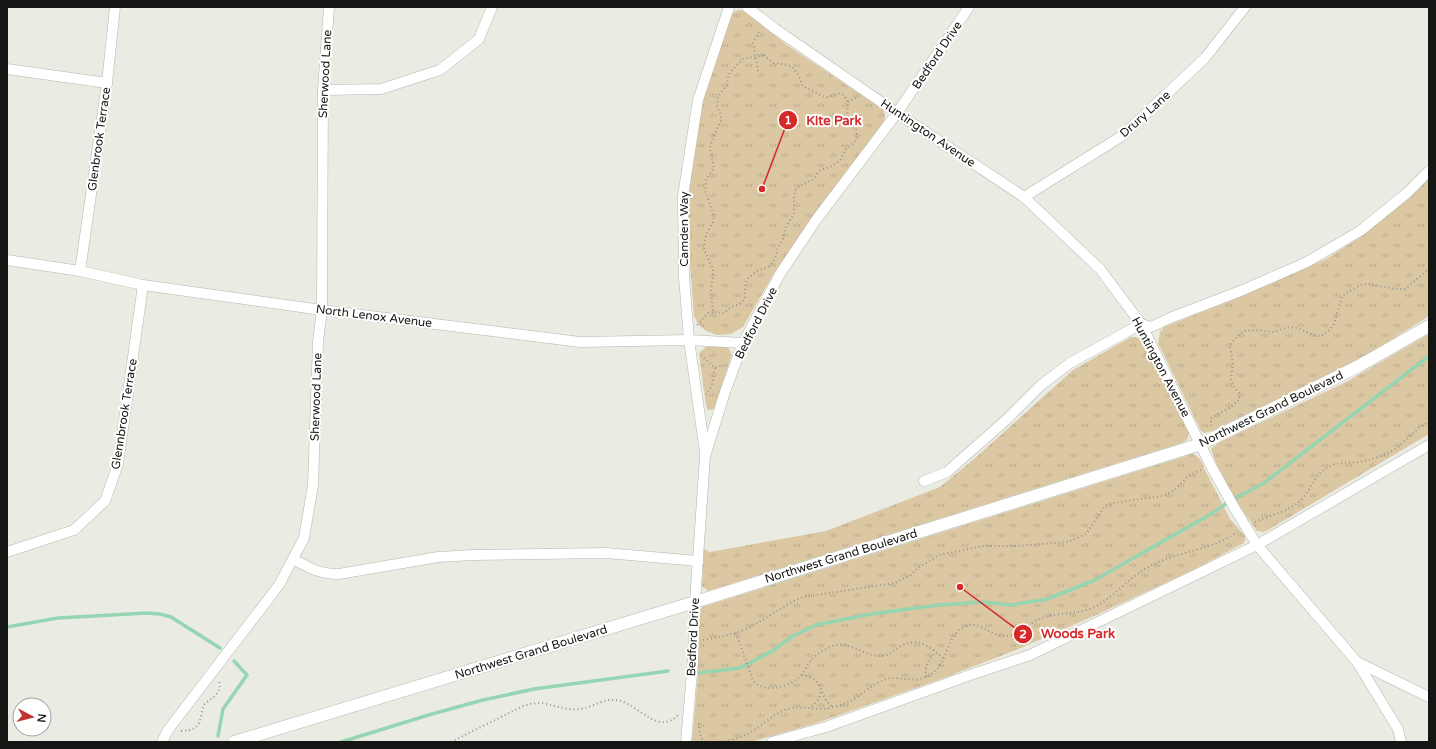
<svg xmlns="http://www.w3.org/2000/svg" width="1436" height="749" font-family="'Varela Round',sans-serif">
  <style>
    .park { fill: url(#park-tufts) }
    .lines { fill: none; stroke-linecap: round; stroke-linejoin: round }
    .stream { stroke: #95d5b1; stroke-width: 3.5 }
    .minor-casing { stroke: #b4b7af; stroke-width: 11 }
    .tertiary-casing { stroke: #b4b7af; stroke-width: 13 }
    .path { stroke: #949590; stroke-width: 2; stroke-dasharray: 1 3; stroke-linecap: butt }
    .minor { stroke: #fff; stroke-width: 10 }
    .tertiary { stroke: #fff; stroke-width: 12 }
    .labels { text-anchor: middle; stroke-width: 4; stroke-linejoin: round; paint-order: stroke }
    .street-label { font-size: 12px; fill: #151613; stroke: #fff }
    .leader { fill: none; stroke: #d62828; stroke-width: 1.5 }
    .callout-dot { fill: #d62828; stroke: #fff; stroke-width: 1.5 }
    .mark-label { font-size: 12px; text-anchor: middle; font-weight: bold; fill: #fff }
    .callout-label { font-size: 13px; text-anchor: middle; font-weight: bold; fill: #d62828; stroke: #fff; stroke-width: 4; stroke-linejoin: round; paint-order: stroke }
  </style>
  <defs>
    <pattern id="park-tufts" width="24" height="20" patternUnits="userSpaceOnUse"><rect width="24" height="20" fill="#dbc7a2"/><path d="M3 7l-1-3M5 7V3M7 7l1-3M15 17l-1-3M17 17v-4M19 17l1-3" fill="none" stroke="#bbaa8b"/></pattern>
  </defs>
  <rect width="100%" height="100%" fill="#eaece4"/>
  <g class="park">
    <path d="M740,10L745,12L787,45L882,109C886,113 885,116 884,121L774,273L743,327L731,334L717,335L706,331L698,324L694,316L687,226L692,153L704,95L714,65L732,15L735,11Z"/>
    <path d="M1429,178V316L1378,348L1328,375L1212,431L1204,433L1201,431L1158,343L1160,332L1164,327L1235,299L1326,259L1360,237L1417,190Z"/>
    <path d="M1429,334V434L1268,530L1263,532L1257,531L1224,484L1211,449L1218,443L1348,381Z"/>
    <path d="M1131,337H1136L1142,340L1173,398L1189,433L1187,440L1182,443L708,591L702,586L704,549L710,552L826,531L940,487L974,459L1073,370Z"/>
    <path d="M725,346L729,349L732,354L714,409L709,410L707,409L706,405L699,353L706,347Z"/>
    <path d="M1191,453C1199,457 1201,459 1204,468L1230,519L1245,536V540L1244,543L1193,570L1094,616L1016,650L941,679L814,724L751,742H692L698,673V614L702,607L1186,456Z"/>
  </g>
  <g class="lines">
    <g class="stream">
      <path d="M7,627L58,618L147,613L160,614L171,617L220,648"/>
      <path d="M698,673L740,668L772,651L793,636L816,625L871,614L939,605L983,602L1012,605L1047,599L1093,581L1211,514L1230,501L1264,483L1429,356"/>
      <path d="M218,736L223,709L247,675L234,661"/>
      <path d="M341,742L432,714L483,700L534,689L668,671"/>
    </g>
    <g class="minor-casing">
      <g id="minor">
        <path d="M747,7L774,28L897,113L1024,197L1100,269L1141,324L1210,464L1235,509L1257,545L1357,662L1429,697"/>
        <path d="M7,69L107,83"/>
        <path d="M323,90L381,89L440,70L479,39L492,7"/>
        <path d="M1024,197L1122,136L1205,58L1245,7"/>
        <path d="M7,260L80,271L143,285L322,310L580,342L689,340L743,343"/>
        <path d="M80,271L107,83L115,7"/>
        <path d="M705,452L689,340L684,277L683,196L698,100L729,7"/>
        <path d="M924,481L947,472L1006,420L1040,386L1070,363L1141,324L1151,327L1170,318L1243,290L1307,262L1360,231L1407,193L1429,171"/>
        <path d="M7,552L74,530L105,501L118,464L143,285"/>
        <path d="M293,559C310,568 319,574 339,574L438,557L473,555L606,553L698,561"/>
        <path d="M1357,662L1398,729L1401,742"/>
        <path d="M162,742L168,730L279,585L304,538L313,485L318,342L322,310L323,90L329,7"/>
        <path d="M686,742L693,661L695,602L705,456L725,392L743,343L780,274L816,220L897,113L969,7"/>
        <path d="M772,742L826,727L973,674L1030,655L1257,545L1429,445"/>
      </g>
    </g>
    <g class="tertiary-casing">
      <path id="tertiary" d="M234,742L695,602L1201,444L1357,367L1429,326"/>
    </g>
    <g class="path">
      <path d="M764,55L774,63L788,65L793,68L798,74L803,86L822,96L827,97L839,94L844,95L848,102L847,115L849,120L856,128L857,136L855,142L845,150L840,161L830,167L821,170L818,172L814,179L796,188L794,197V214L785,229L783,239L778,247L775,259L768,267L757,271L747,279L745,285V297L744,300L740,304L731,307L724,313L713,312L711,290L713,276V269L704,249L706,235L713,222L714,216L705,190L706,180L714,168L710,148L713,137L721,121V115L717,106L718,96L727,85L728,76L731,71L743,59Z"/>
      <path d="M758,71L753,42L760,30"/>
      <path d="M848,102L857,97"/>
      <path d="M697,325L708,313L713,312"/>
      <path d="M701,355L715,368L723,365"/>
      <path d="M706,395L712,385L715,368"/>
      <path d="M1211,426V418L1231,407L1239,400V393L1234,387L1231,380L1233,363L1230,348L1231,343L1243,331L1255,330L1273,332L1290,327L1297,328L1316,336H1321L1328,332L1334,324L1342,296L1360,285L1368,284L1395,289H1405L1429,269"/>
      <path d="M1255,522C1270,515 1289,512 1301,500C1312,489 1313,476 1328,467C1337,462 1348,463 1358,462C1368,461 1378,457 1388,453C1404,446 1413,429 1429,422"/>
      <path d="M736,633L753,681C765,694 792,687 802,674C806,669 808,663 812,659C817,654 824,650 830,647C849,638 865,658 883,656C891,655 895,649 901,646C918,636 932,648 944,659"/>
      <path d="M703,640C718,637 732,635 746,629C766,620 782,605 803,597L895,583L911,575L918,568L939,555L983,546H1016L1068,542L1086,534L1105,506L1113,503L1162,496L1175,490L1188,476L1201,470"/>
      <path d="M802,675C807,676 813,678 817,682C825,690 819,702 810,707"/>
      <path d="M926,677C924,666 929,660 936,652"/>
      <path d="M822,692L826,700L832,707"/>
      <path d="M699,723C699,730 699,737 705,742"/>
      <path d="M181,731C205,730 198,718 205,703C214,697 222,692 219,681"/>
      <path d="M451,742L523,706C529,704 535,703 541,703C554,705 567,711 580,709C595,707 606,696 621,701C640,707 659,735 678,715"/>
      <path d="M721,742C730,740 741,738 749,733C762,726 772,715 785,710C799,705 810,709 824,709C830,708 838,706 844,704C860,698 871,684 886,679C901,675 913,685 930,675C949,664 945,636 964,627C982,618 991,641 1012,635C1024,631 1032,621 1044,617C1062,612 1083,615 1100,604C1117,593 1131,576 1150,566C1178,551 1211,551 1237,532"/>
    </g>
    <use href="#minor" class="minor"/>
    <use href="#tertiary" class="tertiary"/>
  </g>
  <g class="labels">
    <g class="street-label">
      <text transform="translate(937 55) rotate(-56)" y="4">Bedford Drive</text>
      <text transform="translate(325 74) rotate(-87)" y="4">Sherwood Lane</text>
      <text transform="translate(1145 114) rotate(-42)" y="4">Drury Lane</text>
      <text transform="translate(928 133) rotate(34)" y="4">Huntington Avenue</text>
      <text transform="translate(99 139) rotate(-82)" y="4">Glenbrook Terrace</text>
      <text transform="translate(684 229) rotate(-90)" y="4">Camden Way</text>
      <text transform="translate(374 316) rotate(7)" y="4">North Lenox Avenue</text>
      <text transform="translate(756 323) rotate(-63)" y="4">Bedford Drive</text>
      <text transform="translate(1161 367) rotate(62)" y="4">Huntington Avenue</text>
      <text transform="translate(316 397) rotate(-88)" y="4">Sherwood Lane</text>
      <text transform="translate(1271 409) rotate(-26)" y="4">Northwest Grand Boulevard</text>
      <text transform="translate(124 414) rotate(-81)" y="4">Glennbrook Terrace</text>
      <text transform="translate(841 556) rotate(-17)" y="4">Northwest Grand Boulevard</text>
      <text transform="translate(693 637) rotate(-87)" y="4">Bedford Drive</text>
      <text transform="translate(531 652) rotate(-17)" y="4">Northwest Grand Boulevard</text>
    </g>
  </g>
  <path class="leader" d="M762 189L788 120M960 587L1023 634"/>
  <g class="callout-dot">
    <circle cx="762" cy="189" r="4"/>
    <circle cx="960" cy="587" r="4"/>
    <circle cx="788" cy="120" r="10"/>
    <circle cx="1023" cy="634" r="10"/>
  </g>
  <g class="mark-label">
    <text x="788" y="124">1</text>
    <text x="1023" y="638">2</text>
  </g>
  <g class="callout-label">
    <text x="834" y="125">Kite Park</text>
    <text x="1078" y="638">Woods Park</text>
  </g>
  <rect width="1436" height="749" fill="none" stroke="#151613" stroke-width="16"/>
  <g transform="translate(32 717) rotate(97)"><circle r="19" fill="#ffffff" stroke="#a1a2a1"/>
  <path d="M0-3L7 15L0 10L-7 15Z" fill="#c13233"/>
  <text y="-6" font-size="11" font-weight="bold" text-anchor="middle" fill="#151613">N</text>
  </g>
</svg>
